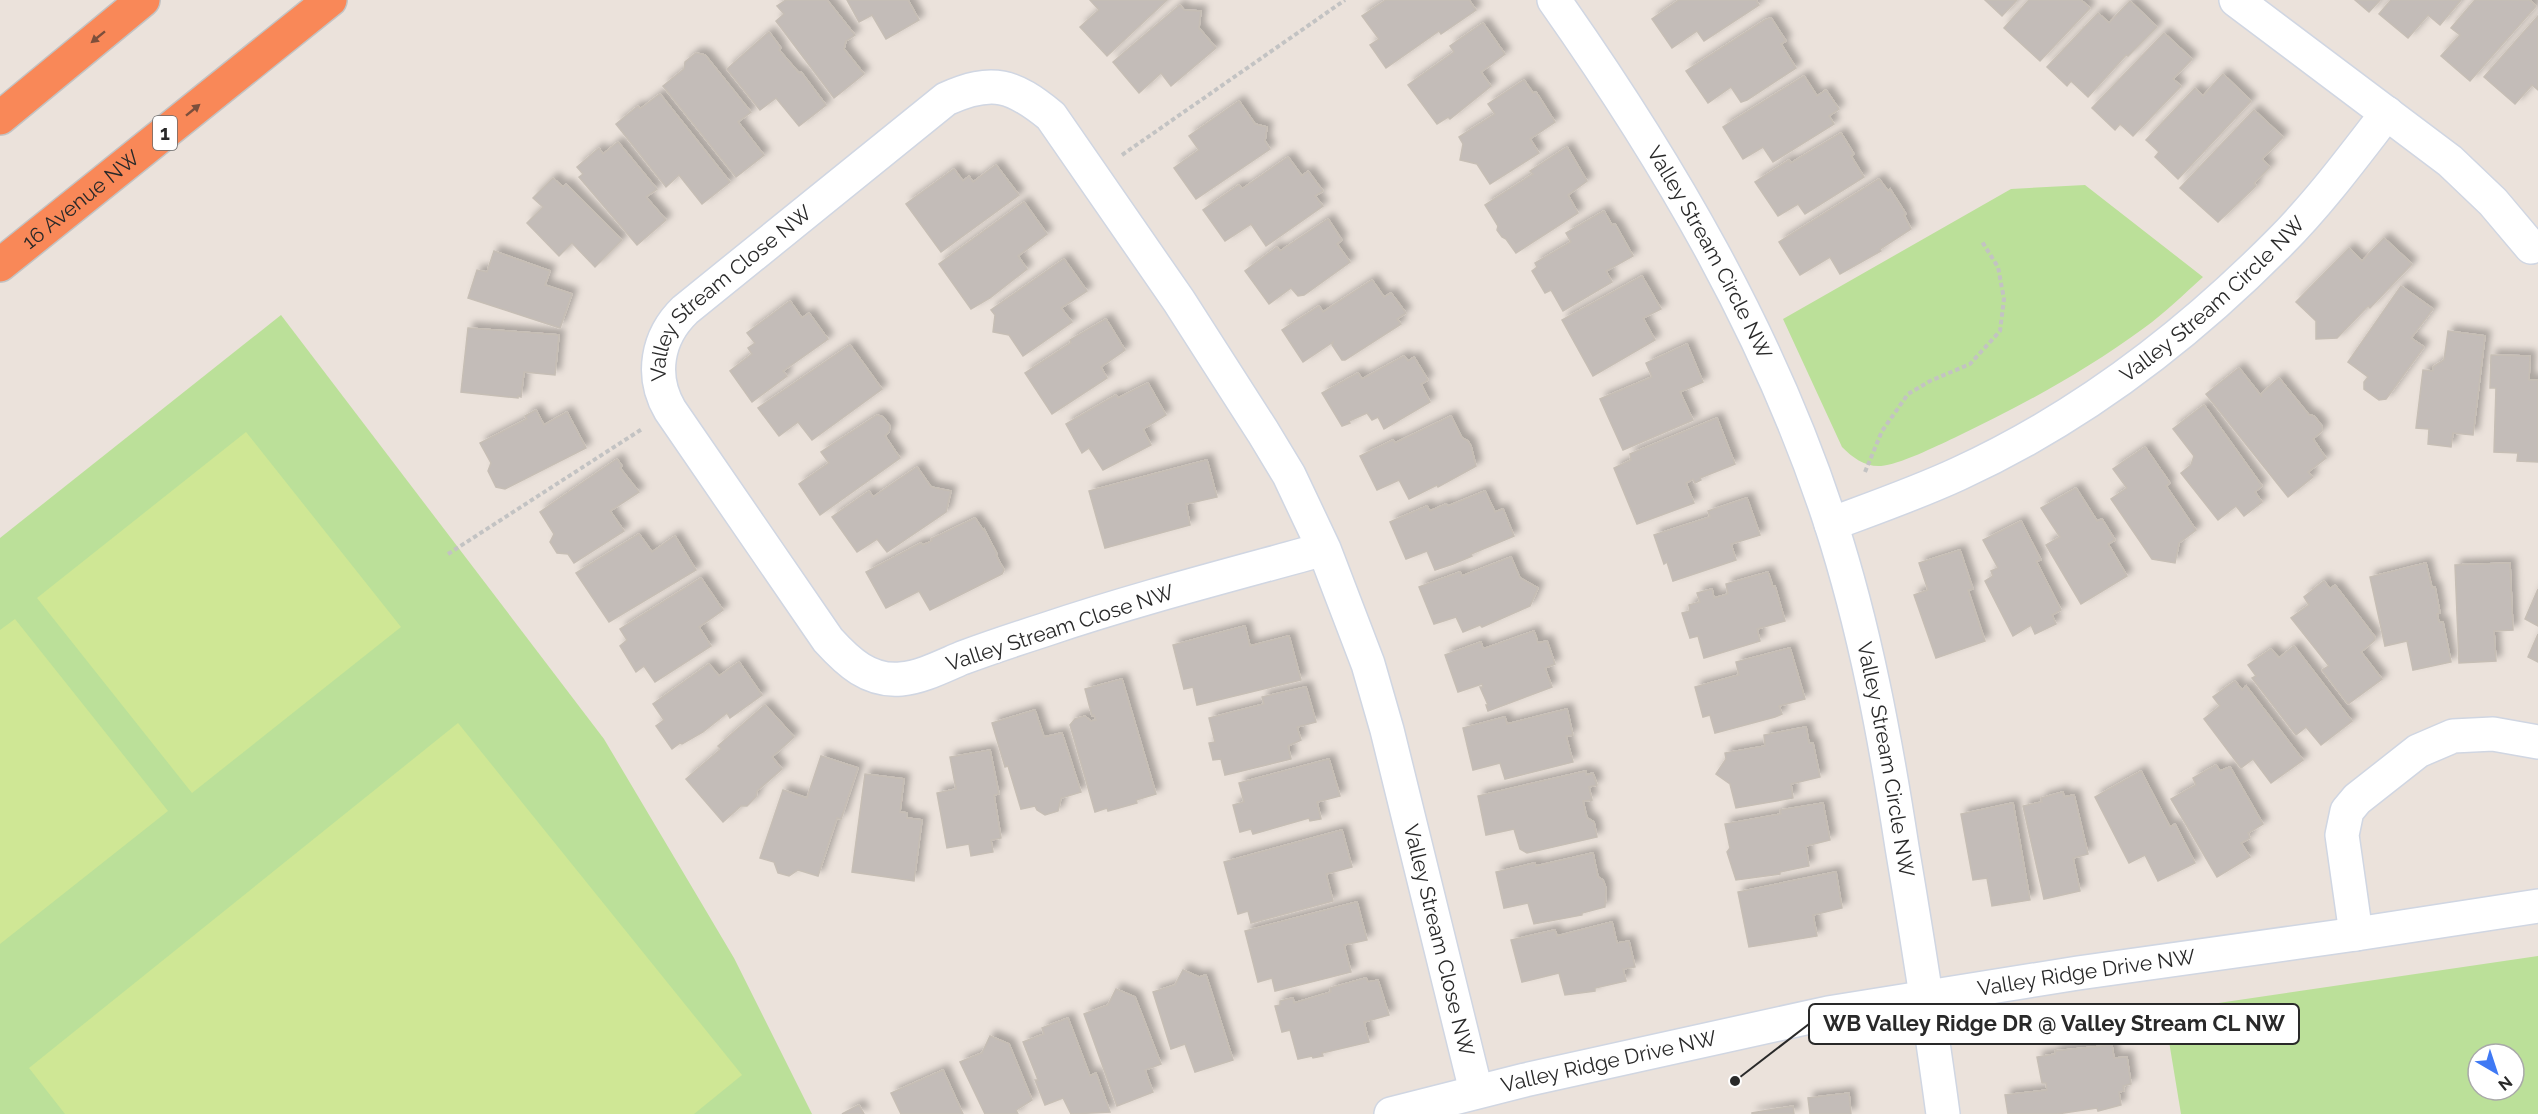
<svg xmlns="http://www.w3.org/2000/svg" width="2538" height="1114" font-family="Raleway,sans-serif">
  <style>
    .green { fill: #bbe099; fill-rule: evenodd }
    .pitch { fill: #cfe795 }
    .building { fill: #c3bcb8; stroke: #c6beb5; stroke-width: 1.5; filter: url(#shadow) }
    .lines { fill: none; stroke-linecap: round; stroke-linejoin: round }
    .minor-casing { stroke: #d0d6e2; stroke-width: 36 }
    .highway-casing { stroke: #c3c3c3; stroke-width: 36 }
    .path { stroke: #c3c3c3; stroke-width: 4; stroke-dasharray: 4.5 3; stroke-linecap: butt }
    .minor { stroke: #fff; stroke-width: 33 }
    .highway { stroke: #f98858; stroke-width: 33 }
    .oneway { fill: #7c4f3c }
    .labels { text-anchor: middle; stroke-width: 4.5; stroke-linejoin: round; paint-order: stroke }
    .shield { fill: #fff; stroke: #696969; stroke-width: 1.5 }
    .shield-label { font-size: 20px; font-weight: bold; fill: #292929 }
    .street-label { font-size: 21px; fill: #292929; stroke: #fff }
    .leader { fill: none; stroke: #292929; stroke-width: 2 }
    .callout-dot { fill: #292929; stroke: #fff; stroke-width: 2 }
    .callout { fill: #fff; stroke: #292929; stroke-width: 2 }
    .callout-label { font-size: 22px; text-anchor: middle; font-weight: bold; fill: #292929 }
  </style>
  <defs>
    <filter id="shadow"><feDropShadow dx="5.5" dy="-5.5" stdDeviation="3" flood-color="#0004"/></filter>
  </defs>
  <rect width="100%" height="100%" fill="#ebe2db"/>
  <g class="green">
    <path d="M2085,185L2203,277C2184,294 2165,313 2144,328C2084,372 2021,406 1954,438C1937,446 1898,465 1881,466C1865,467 1853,458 1842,447L1783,319L2011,189Z"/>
    <path d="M281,315L604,739L734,958L812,1114H0V538Z"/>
    <path d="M2538,956V1114H2181L2164,1011ZM2478,1054H2514V1090H2478Z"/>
  </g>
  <g class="pitch">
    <path d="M246,432L401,627L192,793L37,598Z"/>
    <path d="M15,619L168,811L0,944V630Z"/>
    <path d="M458,723L742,1075L694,1114H65L29,1068Z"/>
  </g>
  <g class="building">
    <path d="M786,0H827L855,35L846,41L844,49L864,74L834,98L776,21L784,14L777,6Z"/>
    <path d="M847,0H908L919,20L886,39L872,15L859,22Z"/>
    <path d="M1090,0H1167L1107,56L1080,27L1099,10Z"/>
    <path d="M1386,0H1469L1476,10L1441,34L1439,31L1386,68L1370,45L1379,39L1362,16Z"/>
    <path d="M1679,0H1756L1759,5L1704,41L1697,31L1672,48L1652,19Z"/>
    <path d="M1985,0H2017L2002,16Z"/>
    <path d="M2029,0H2081L2090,8L2040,61L2004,28Z"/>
    <path d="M2355,0H2380L2369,12Z"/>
    <path d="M2391,0H2461L2440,25L2428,15L2408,38L2379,14Z"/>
    <path d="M2475,0H2530L2536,6L2470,81L2441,56L2460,35L2451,28Z"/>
    <path d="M2130,1L2157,27L2128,56L2126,55L2088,97L2071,81L2067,86L2047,67L2098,13L2109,23Z"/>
    <path d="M1180,5L1184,10L1201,11L1199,28L1216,48L1171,86L1161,73L1139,93L1113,62Z"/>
    <path d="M2538,16V90L2532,85L2515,104L2484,77Z"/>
    <path d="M1771,18L1786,41L1781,44L1796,68L1747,100L1741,102L1731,87L1708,103L1686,71L1765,20Z"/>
    <path d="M1483,23L1505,54L1481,72L1491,86L1450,119L1448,117L1437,124L1408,85L1454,52L1450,46Z"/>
    <path d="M769,32L781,48L779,50L799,73L801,72L826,105L799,126L776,98L760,110L727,69Z"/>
    <path d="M2164,33L2192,59L2173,79L2181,86L2133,136L2120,124L2115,130L2092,108Z"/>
    <path d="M696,53L705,55L751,112L738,122L764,155L736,177L663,86L684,69L685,62Z"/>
    <path d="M2223,74L2251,101L2178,179L2155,157L2159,152L2146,140L2195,88L2203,96Z"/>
    <path d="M1804,76L1817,96L1826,90L1839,109L1829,116L1834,124L1773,162L1763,147L1743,159L1723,127Z"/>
    <path d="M1524,80L1533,93L1536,92L1555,122L1530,139L1539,153L1490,184L1477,164L1460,160L1463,144L1459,137L1495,114L1488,104Z"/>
    <path d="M660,94L730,182L702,204L679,175L666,187L616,124L638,106L640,109Z"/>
    <path d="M1239,101L1255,124L1267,127L1265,141L1270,149L1196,199L1174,168L1199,150L1189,136Z"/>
    <path d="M2254,110L2283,137L2262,159L2270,167L2254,183L2256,186L2218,222L2180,188Z"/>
    <path d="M1841,133L1854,154L1851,156L1864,177L1805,214L1798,204L1778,216L1755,182L1789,160L1791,163Z"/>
    <path d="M618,142L657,189L646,197L666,220L637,245L579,177L583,174L577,167L599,148L603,154Z"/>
    <path d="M1567,147L1587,181L1568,195L1578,213L1516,253L1506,239L1502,237L1497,230L1498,226L1485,205L1533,174L1530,171Z"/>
    <path d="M1288,157L1302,176L1308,171L1323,191L1315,196L1323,206L1266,246L1251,224L1225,241L1203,210L1239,185L1242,189Z"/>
    <path d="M996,165L1019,195L941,252L906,204L954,169L963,181L969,176L973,182Z"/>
    <path d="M553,178L563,187L566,184L622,240L595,267L572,243L559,256L527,223L543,207L533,198Z"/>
    <path d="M1879,179L1888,191L1890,189L1906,214L1904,215L1911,229L1880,249L1881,251L1840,274L1830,257L1800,275L1779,242Z"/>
    <path d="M1024,202L1047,234L1018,256L1027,269L990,298L971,309L939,264Z"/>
    <path d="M1604,211L1612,225L1615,224L1633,256L1606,271L1612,282L1563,311L1551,290L1545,293L1532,271L1537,267L1535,263L1571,242L1566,233Z"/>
    <path d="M1328,219L1342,240L1337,244L1350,262L1304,295L1298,296L1291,288L1269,304L1245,271L1277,247L1280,251Z"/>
    <path d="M2384,238L2412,264L2370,308L2368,306L2337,338L2316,339V321L2296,302L2349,248L2362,261Z"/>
    <path d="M494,251L550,271L545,285L572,294L560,328L468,298L477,270L487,272Z"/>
    <path d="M1064,259L1087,291L1061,308L1072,322L1023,356L1009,335L993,332L995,315L991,310Z"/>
    <path d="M1642,276L1661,309L1643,318L1655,340L1593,376L1562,320Z"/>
    <path d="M1372,280L1384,297L1391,293L1406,313L1397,319L1401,324L1345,360H1342L1332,345L1333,342L1303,362L1282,330L1319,306L1323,312Z"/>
    <path d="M2401,286L2433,309L2411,338L2424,347L2386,399L2379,400L2364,389V382L2368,377L2348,362Z"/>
    <path d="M790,301L802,318L809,313L828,339L783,371L787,376L752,402L730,371L752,354L748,348L755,343L747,333Z"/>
    <path d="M1106,319L1125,350L1101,367L1107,378L1052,414L1025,373L1071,343L1070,340Z"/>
    <path d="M468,328L559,335L555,375L524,372L521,397L518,396V398L461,392Z"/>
    <path d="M2448,331L2485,336L2473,435L2453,433L2451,447L2428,444L2429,429L2416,428L2423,370L2433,371V367L2444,360Z"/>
    <path d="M1687,344L1703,382L1680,392L1693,420L1623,450L1600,399L1652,377L1646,363Z"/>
    <path d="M850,345L882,389L812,440L798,422L779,436L758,408Z"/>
    <path d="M2491,355L2530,356L2529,380H2538V462L2517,461L2518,453L2494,452L2496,388H2490Z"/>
    <path d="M1404,356L1408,361L1414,357L1428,380L1421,384L1430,402L1384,429L1378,417L1372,420L1367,413L1349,421L1350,423L1342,426L1322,393L1358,373L1362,379Z"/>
    <path d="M2239,368L2262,397L2261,394L2279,378L2309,415L2314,416L2322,426V431L2313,439L2326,458L2308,472L2313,477L2288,497L2206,394Z"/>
    <path d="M1148,383L1166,415L1143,429L1151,445L1103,470L1089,448L1082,453L1066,424L1116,395L1118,398Z"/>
    <path d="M2204,405L2262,486L2255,492L2262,502L2244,516L2236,506L2218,520L2181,473L2191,465L2194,456L2173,429Z"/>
    <path d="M536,410L544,425L567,412L586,448L505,489L496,487L488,471L491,463L480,443L527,419L525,416Z"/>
    <path d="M877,415L883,417L890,426L889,432L885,436L900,458L820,515L799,484L829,463L821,452Z"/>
    <path d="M1451,416L1462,438L1468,441L1471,446L1476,466L1438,487L1437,485L1409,499L1399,480L1377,490L1360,456L1393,440L1395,443Z"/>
    <path d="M1717,418L1735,464L1700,478L1701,480L1695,483L1693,479L1686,483L1694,503L1637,524L1614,468L1631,460L1630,454Z"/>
    <path d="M2145,447L2170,483L2166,486L2196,530L2179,543L2175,563L2152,559L2111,499L2127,488L2113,469Z"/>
    <path d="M617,459L622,466L620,468L639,492L610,511L624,531L574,563L568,554L557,553L550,542L554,534L540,512Z"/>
    <path d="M1207,460L1217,497L1186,504L1190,525L1105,548L1089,491Z"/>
    <path d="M917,467L931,487L951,491L946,512L887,552L877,539L857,552L832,517L869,491L873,497Z"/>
    <path d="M2076,488L2097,521L2102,519L2115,540L2108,544L2127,576L2081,604L2046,545L2060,537L2041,508Z"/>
    <path d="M1485,491L1495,512L1503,509L1514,536L1471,554L1472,556L1453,564L1435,570L1427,551L1406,559L1390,522L1427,506L1430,511L1446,504L1448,506Z"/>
    <path d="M1747,498L1760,535L1731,544L1736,560L1673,581L1667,562L1664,564L1654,535L1710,517L1708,511Z"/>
    <path d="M975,518L983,530L984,529L997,554L996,555L1004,570L1002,574L930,610L919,591L886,608L866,572L921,543L923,545L932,541L931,539Z"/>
    <path d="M2021,521L2041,560L2036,561L2061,610L2052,615L2056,624L2035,634L2031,625L2013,636L1985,581L1993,576L1991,571L1998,568L1983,540Z"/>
    <path d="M639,534L652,552L675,536L696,570L609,622L576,573Z"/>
    <path d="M1960,550L1973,589L1968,590L1985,641L1936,658L1914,595L1928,590L1919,563Z"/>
    <path d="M1511,557L1520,578L1538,588L1530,606L1482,627L1480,625L1463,632L1456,617L1434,624L1419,587L1460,572L1462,576Z"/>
    <path d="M2426,563L2432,588L2435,587L2440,613L2437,614L2439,622H2443L2451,662L2413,670L2407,641L2385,646L2370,577Z"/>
    <path d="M2510,563L2513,630L2494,631L2496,661L2459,663L2455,565Z"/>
    <path d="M1768,572L1773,587L1775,586L1785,621L1757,629L1760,641L1704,658L1698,636L1690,638L1682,613L1690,611L1689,605L1700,602L1697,593L1712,589L1714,598L1728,594L1726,584Z"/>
    <path d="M701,578L723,610L699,627L711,646L655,682L644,666L636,672L620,646L627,640L620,629Z"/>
    <path d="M2324,581L2330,589L2335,585L2375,637V640L2361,652L2382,679L2348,704L2322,670L2329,666L2291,618L2309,605L2304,597Z"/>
    <path d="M2538,589V626L2525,619Z"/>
    <path d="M1245,626L1250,646L1289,636L1301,680L1197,705L1193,687L1184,689L1173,645Z"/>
    <path d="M1534,631L1538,643L1547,641L1555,664L1545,668L1552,687L1488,711L1486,705H1488L1480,687H1483L1482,684L1458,692L1445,655L1481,642L1483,649Z"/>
    <path d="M2538,634V662L2528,657Z"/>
    <path d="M2294,646L2352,721L2321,745L2306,727L2296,735L2252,678L2256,676L2248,665L2271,649L2279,658Z"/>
    <path d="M1790,648L1805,699L1779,706L1782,714L1775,717L1715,733L1710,715L1703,717L1695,687L1739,675L1736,662Z"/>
    <path d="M739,662L762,695L730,718L727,713L703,732L682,744L680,743L672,749L656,726L664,720L653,704L709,664L719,676Z"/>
    <path d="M1122,679L1156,794L1136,800L1137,803L1108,811L1107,808L1095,812L1070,725L1075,719L1085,716L1091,721L1096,720L1094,715L1092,716L1085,689Z"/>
    <path d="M2235,681L2242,690L2246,686L2303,760L2271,783L2253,759L2241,768L2204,719L2220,706L2213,697Z"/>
    <path d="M1306,687L1316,722L1297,727L1301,740L1288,746L1291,759L1225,775L1221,759L1213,760L1209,743L1215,742L1209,718L1264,704L1262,697Z"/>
    <path d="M765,705L794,737L772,757L782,769L757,791L756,797L747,806H741L723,822L686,779L721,749L718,746Z"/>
    <path d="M1567,709L1573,735L1566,736L1573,762L1505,779L1500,763L1473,770L1463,728L1505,717L1507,724Z"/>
    <path d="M1035,710L1044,737L1062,733L1081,792L1061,798L1058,811L1045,815L1037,810L1035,806L1021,809L1008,766L1005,767L992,723Z"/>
    <path d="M1806,727L1809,743H1813L1820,777L1791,784L1793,798L1736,808L1730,784L1716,774L1726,759L1725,753L1765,746L1764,735Z"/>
    <path d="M990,750L999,794L994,795L1001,838L991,840L993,852L971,856L969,844L947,848L937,793L956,789L950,757Z"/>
    <path d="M821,756L858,768L841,819L837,818L818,876L798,870L789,876L778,873L774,862L760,858L783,790L807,798Z"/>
    <path d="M1329,759L1340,796L1317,802L1321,819L1310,821L1309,818L1253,834L1251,829L1240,832L1233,805L1244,802L1239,783Z"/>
    <path d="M2216,765L2220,771L2230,767L2263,824L2248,833L2250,838L2241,843L2250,857L2217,877L2171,799L2196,785L2193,778Z"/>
    <path d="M1586,771V775L1593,773L1597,785L1589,787L1592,800L1583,801L1587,818L1594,822L1597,837L1527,853L1520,849L1514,829L1486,835L1478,796Z"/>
    <path d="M2141,771L2170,827L2175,824L2195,863L2158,881L2145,855L2129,863L2095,797Z"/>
    <path d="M865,774L904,779L900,812L907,813V818L922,820L914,881L852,872Z"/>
    <path d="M2063,792L2064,797L2074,795L2088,854L2073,858L2080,891L2044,899L2023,806L2042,802L2041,798Z"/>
    <path d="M1823,803L1830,840L1806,846L1809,866L1780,872V874L1736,880L1727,852L1730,848L1725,824L1781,814L1780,810Z"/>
    <path d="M2013,803L2030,900L1992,906L1987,878L1973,880L1961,814Z"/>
    <path d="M1342,830L1352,867L1326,874L1333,901L1251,923L1248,911L1238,914L1224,862Z"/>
    <path d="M1593,853L1598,877L1603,880L1606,888L1605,907L1582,913V915L1534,924L1528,903L1504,908L1496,872L1535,863L1536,866Z"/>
    <path d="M1836,872L1842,908L1813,915L1817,936L1749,947L1738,892Z"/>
    <path d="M1357,902L1367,940L1344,945L1351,972L1275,991L1272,978L1258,982L1245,931Z"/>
    <path d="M1612,922L1617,943L1629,941L1635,967L1623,969L1626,981L1595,988V991L1565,995L1559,973L1522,982L1511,940L1555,930L1557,936Z"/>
    <path d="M1183,970L1199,977L1206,975L1233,1060L1195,1072L1185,1044L1171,1049L1153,992L1175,985Z"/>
    <path d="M1366,978L1368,982L1378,980L1389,1015L1364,1022L1369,1042L1322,1053L1323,1056L1313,1058L1312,1056L1298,1059L1290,1030L1282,1032L1275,1006L1280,1005V1001L1293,998L1294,1003L1331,992L1330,988Z"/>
    <path d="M1116,989L1135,997L1161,1064L1145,1070L1153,1092L1117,1106L1084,1014L1108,1005Z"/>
    <path d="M1068,1018L1090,1076L1096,1073L1110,1112L1071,1114L1063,1098L1045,1105L1035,1080H1038L1023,1042L1044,1034L1042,1028Z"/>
    <path d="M990,1036L1009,1044L1032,1100L1016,1110L1018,1114H985L960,1062L982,1053Z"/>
    <path d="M2112,1045L2114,1058L2127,1057L2131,1084L2123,1086L2124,1091L2119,1092L2121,1105L2098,1111L2097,1108L2057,1114H2008L2005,1095L2047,1090L2046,1083H2042L2037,1057L2055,1054V1051Z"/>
    <path d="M943,1070L963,1114H901L891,1093Z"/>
    <path d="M1849,1093L1851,1114H1810L1808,1098Z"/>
    <path d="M859,1105L864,1114H842Z"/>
    <path d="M1793,1106L1794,1114H1752V1113Z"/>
  </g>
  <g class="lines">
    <g class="minor-casing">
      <g id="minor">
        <path id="s1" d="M1554,0C1668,162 1770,335 1831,524C1865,629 1885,737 1902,847C1917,936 1931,1025 1943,1114"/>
        <path d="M2236,0L2450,161L2493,202L2531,247"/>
        <path id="s2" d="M1831,524C1874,508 1917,493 1958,474C2078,419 2187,336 2280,242C2319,203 2353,157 2387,113"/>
        <path id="s3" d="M1324,549C1230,575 1136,599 1044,630C1016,639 989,648 962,658C943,666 922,677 901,679C869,682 848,662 828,640L670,410C650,376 657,337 685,310L946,99C993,78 1013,85 1051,116L1179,301L1263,432L1289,475L1324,549L1368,664L1387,730L1476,1091"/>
        <path d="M2356,934L2342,835L2347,811L2357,799L2418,751L2453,736L2493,734L2538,742"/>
        <path id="s4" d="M1391,1114L1525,1080L1828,1013L2078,973L2356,934L2538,906"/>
      </g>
    </g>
    <g class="highway-casing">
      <g id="highway">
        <path d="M0,118L143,0"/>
        <path id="s5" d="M0,265L330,0"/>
      </g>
    </g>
    <g class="path">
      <path d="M1122,155L1345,0"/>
      <path d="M1865,472L1882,431L1908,394L1930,381L1970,364L2000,331L2004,299L1998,267L1981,240"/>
      <path d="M448,554L642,429"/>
    </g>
    <use href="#minor" class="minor"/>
    <use href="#highway" class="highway"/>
  </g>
  <defs><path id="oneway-solid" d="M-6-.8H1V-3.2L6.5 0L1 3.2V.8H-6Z" transform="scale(1.5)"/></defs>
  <g class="oneway">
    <use href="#oneway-solid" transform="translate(98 37) rotate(141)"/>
    <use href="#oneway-solid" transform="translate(193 110) rotate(-39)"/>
  </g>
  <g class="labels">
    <rect class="shield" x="153" y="116" width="24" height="34" rx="4.5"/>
    <g class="shield-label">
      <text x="165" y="140">1</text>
    </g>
    <g class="street-label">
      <text dy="7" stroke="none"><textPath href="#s5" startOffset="104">16 Avenue NW</textPath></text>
      <text dy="7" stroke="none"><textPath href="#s1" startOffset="297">Valley Stream Circle NW</textPath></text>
      <text dy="7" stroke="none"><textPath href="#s3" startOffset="958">Valley Stream Close NW</textPath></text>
      <text dy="7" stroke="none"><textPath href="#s2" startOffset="447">Valley Stream Circle NW</textPath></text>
      <text transform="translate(1060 628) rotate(-18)" y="7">Valley Stream Close NW</text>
      <text dy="7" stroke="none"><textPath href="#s1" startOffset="837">Valley Stream Circle NW</textPath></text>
      <text dy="7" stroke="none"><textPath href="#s3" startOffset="2289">Valley Stream Close NW</textPath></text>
      <text dy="7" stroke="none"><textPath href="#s4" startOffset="710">Valley Ridge Drive NW</textPath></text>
      <text dy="7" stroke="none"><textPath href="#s4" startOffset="224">Valley Ridge Drive NW</textPath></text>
    </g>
  </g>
  <path class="leader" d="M1735 1081L1809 1024"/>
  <circle class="callout-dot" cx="1735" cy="1081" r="6"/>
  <rect class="callout" x="1809" y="1004" width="490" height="40" rx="6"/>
  <g class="callout-label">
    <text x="2054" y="1031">WB Valley Ridge DR @ Valley Stream CL NW</text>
  </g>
  <g transform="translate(2496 1072) rotate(141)"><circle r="28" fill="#ffffff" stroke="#a9a9a9" stroke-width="1.5"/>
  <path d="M0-4.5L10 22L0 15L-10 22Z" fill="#3f79f4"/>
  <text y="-9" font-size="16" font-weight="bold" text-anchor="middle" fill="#292929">N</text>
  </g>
</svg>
